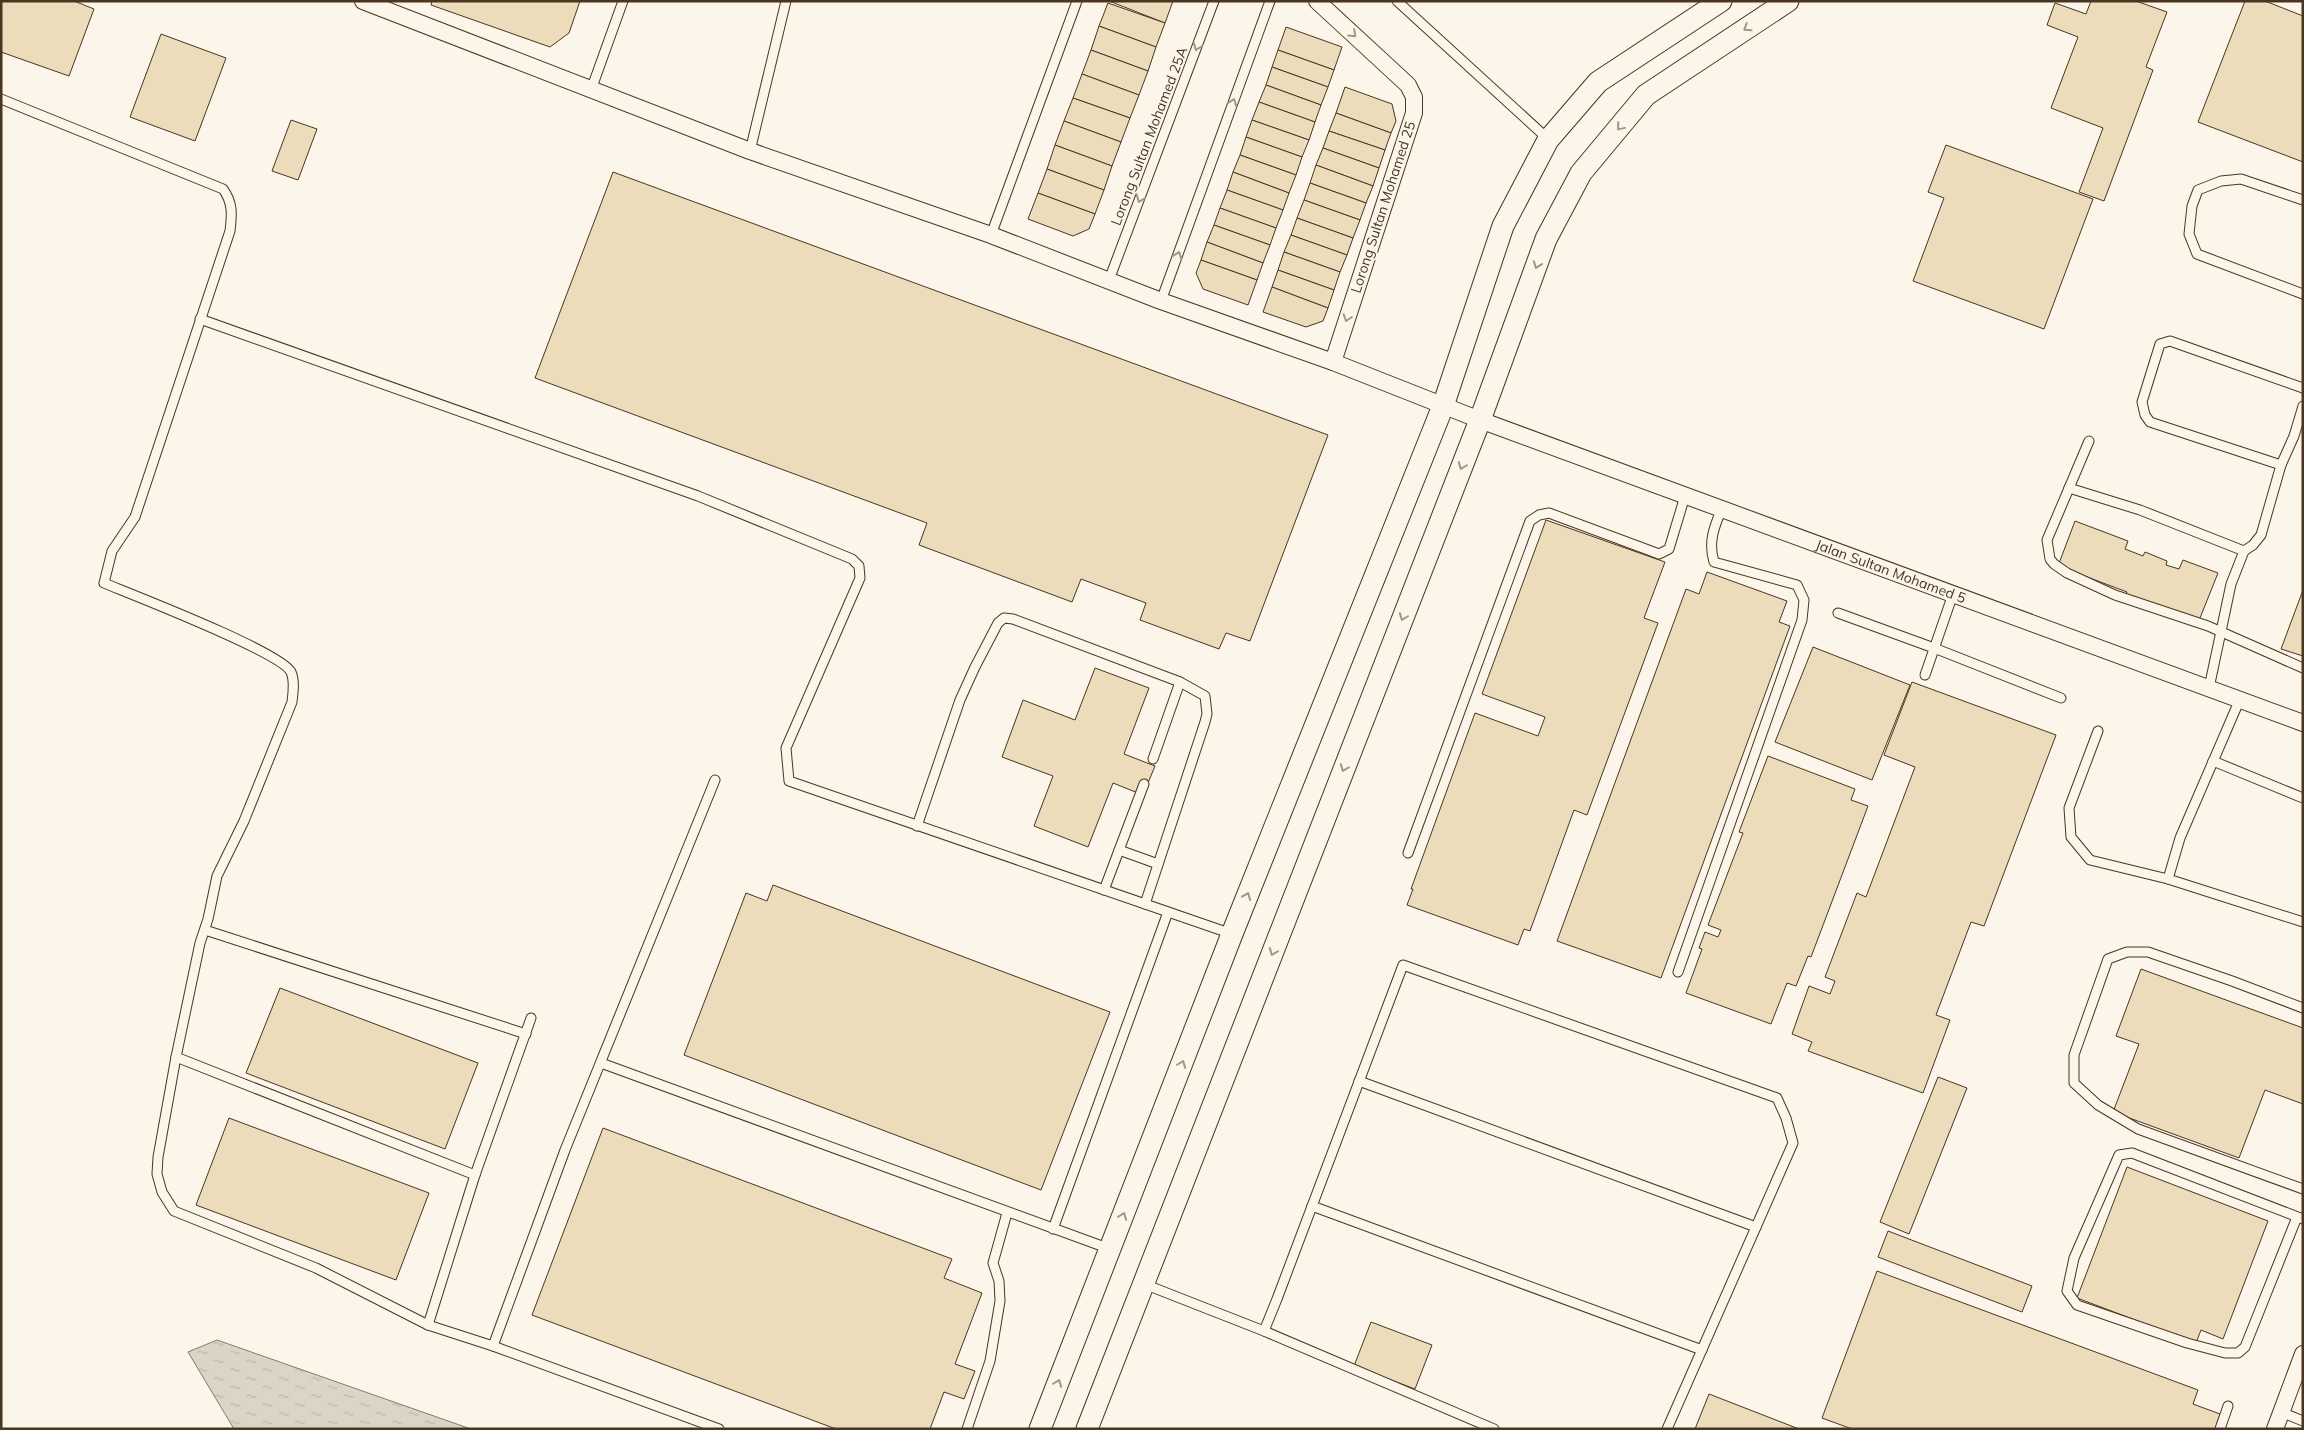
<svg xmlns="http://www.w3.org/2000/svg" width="2304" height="1430" font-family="Mulish,sans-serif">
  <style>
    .water { fill: url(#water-ripples); stroke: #887966 }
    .building { fill: #ecdcbc; stroke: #4a3520 }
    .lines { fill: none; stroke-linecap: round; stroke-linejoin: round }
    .service-casing { stroke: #4a3520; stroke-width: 11 }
    .minor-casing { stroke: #4a3520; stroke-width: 18 }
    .tertiary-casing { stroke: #4a3520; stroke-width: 23 }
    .service { stroke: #fbf6e9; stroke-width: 9 }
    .minor { stroke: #fbf6e9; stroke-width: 16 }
    .tertiary { stroke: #fbf6e9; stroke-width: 21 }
    .oneway { stroke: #a29684 }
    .labels { text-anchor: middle; stroke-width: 4; stroke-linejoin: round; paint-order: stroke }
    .street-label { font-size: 14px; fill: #4a3520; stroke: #fbf6e9 }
  </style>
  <defs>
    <pattern id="water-ripples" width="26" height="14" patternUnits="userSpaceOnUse" patternTransform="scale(1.25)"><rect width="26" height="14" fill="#dcd4c6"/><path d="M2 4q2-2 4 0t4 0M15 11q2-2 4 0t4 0" fill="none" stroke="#beb7aa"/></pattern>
  </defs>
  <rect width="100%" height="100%" fill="#fbf6e9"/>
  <path class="water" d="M217,1340L471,1429H234L188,1352Z"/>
  <g class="building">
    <path d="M1,1H74L94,9L69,76L1,52Z"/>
    <path d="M432,1H580L569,33L550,47L431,5Z"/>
    <path d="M1109,1H1173L1165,23Z"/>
    <path d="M2091,1H2136L2167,12L2146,67L2153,70L2104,201L2079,192L2103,128L2051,108L2078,37L2047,25L2055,3L2086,14Z"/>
    <path d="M2245,1H2265L2303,16V162L2198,122Z"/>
    <path d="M1108,3L1165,23L1156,47L1099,26Z"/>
    <path d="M1099,26L1156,47L1148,71L1091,50Z"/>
    <path d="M1286,27L1342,47L1334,70L1278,50Z"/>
    <path d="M161,34L226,58L195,141L130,117Z"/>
    <path d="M1091,50L1148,71L1139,95L1082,74Z"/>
    <path d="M1278,50L1334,70L1328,87L1272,67Z"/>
    <path d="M1272,67L1328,87L1321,105L1266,85Z"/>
    <path d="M1082,74L1139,95L1130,118L1073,98Z"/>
    <path d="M1266,85L1321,105L1315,122L1259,102Z"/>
    <path d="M1345,87L1392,104L1396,121L1391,133L1336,113Z"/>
    <path d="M1073,98L1130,118L1121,142L1064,121Z"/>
    <path d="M1259,102L1315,122L1309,140L1252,120Z"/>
    <path d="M1336,113L1391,133L1385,150L1329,131Z"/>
    <path d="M291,120L317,129L298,180L272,171Z"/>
    <path d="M1252,120L1309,140L1302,157L1246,137Z"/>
    <path d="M1064,121L1121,142L1112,166L1055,145Z"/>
    <path d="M1329,131L1385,150L1379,168L1323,148Z"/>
    <path d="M1246,137L1302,157L1296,175L1240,155Z"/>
    <path d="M1055,145L1112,166L1104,190L1047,169Z"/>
    <path d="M1946,145L2093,199L2044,329L1913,281L1944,198L1928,192Z"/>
    <path d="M1323,148L1379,168L1373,186L1316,165Z"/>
    <path d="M1240,155L1296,175L1289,193L1233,172Z"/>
    <path d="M1316,165L1373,186L1366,203L1310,183Z"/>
    <path d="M1047,169L1104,190L1095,214L1038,193Z"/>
    <path d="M613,172L1328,435L1250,641L1226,633L1219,649L1140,620L1146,603L1081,579L1072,602L919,545L927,523L535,378Z"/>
    <path d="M1233,172L1289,193L1283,210L1227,190Z"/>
    <path d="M1310,183L1366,203L1360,220L1304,200Z"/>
    <path d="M1227,190L1283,210L1276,228L1220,208Z"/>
    <path d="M1038,193L1095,214L1089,229L1073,236L1028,219Z"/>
    <path d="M1304,200L1360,220L1353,238L1297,218Z"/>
    <path d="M1220,208L1276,228L1270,245L1214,225Z"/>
    <path d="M1297,218L1353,238L1347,255L1291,235Z"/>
    <path d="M1214,225L1270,245L1263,263L1207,242Z"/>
    <path d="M1291,235L1347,255L1340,272L1284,252Z"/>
    <path d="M1207,242L1263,263L1257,280L1201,260Z"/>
    <path d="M1284,252L1340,272L1334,290L1278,270Z"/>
    <path d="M1201,260L1257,280L1248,305L1203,289L1196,273Z"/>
    <path d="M1278,270L1334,290L1328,308L1272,287Z"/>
    <path d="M1272,287L1328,308L1323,321L1306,327L1263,312Z"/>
    <path d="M1546,520L1665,562L1644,618L1658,623L1587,815L1574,810L1530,931L1524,929L1518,945L1407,905L1413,889H1411L1475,713L1538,736L1545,717L1482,694Z"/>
    <path d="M2075,521L2128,541L2125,549L2143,556L2145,552L2167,561L2166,565L2179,569L2183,560L2218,573L2198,623L2125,596L2127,592L2058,566Z"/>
    <path d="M1707,572L1787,601L1779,622L1790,626L1661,978L1557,941L1686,589L1699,594Z"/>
    <path d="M2303,590V656L2281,649Z"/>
    <path d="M1813,647L1910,685L1872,780L1775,742Z"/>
    <path d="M1095,668L1149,688L1124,754L1155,766L1143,795L1113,783L1088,847L1034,826L1053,776L1002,757L1023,700L1075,720Z"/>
    <path d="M1912,682L2056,735L1984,926L1971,922L1936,1015L1950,1020L1923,1093L1808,1051L1812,1042L1792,1034L1809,986L1830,994L1835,981L1825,977L1857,893L1866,897L1915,767L1884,755Z"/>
    <path d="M1768,756L1855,789L1851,800L1868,806L1811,957L1808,956L1796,986L1787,983L1771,1024L1686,993L1702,949L1699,948L1705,932L1718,937L1721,930L1708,925L1743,833L1739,832Z"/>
    <path d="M773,885L1110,1012L1041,1190L684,1055L746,893L767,901Z"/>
    <path d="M2141,969L2303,1028V1104L2265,1090L2239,1158L2113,1112L2139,1044L2116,1036Z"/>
    <path d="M280,988L478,1063L445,1149L246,1073Z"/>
    <path d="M1938,1077L1967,1088L1909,1234L1880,1222Z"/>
    <path d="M229,1118L429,1193L396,1280L196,1205Z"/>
    <path d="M603,1128L952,1259L944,1278L982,1293L955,1364L975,1371L964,1399L944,1392L930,1429H836L532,1315Z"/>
    <path d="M2127,1167L2268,1221L2223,1339L2201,1330L2196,1343L2077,1298Z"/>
    <path d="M1888,1231L2032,1286L2022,1312L1878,1257Z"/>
    <path d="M1877,1271L2198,1390L2193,1404L2220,1414L2215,1429H1852L1822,1418Z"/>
    <path d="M1371,1322L1432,1345L1415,1389L1354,1366Z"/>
    <path d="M1709,1394L1799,1429H1695Z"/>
  </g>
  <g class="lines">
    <g class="service-casing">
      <g id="service">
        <path d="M1397,1L1548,139"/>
        <path d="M591,90L623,1"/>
        <path d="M1,99L223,189C233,203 232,214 230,231L135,517L112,551L104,583C133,595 281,652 291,672C295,681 293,693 292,702L244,821L217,876L208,919L200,943L176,1057L158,1157L157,1174L162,1192L174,1211L316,1268L428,1325"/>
        <path d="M750,151L786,1"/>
        <path d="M2303,200L2241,179L2221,181L2198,190L2192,206L2189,234L2197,254L2303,294"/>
        <path d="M991,235L1077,1"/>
        <path d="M1109,280L1214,1"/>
        <path d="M1161,301L1270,1"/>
        <path d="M200,319L698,496L852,559L859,566L860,578L786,748L789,781L1232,934"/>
        <path d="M2089,441L2047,540L2050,559L2054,564L2067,573L2115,595L2208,626L2303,668"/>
        <path d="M2281,465L2150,422L2145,415L2142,402L2160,344L2170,341L2303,388"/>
        <path d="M2069,488L2140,510L2244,551"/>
        <path d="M1838,613L1934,648L2061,698"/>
        <path d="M1925,675L1953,594"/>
        <path d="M2209,688L2231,584L2244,551L2253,545L2261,535L2281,465L2294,436L2303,406"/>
        <path d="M2240,699L2180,838L2168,879L2303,922"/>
        <path d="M2098,731L2069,808L2071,837L2090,860L2168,879"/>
        <path d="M1153,759L1180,682"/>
        <path d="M2213,761L2303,798"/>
        <path d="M917,826L960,700L975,667L998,623L1004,618L1013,619L1180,682L1205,696L1207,714L1205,722L1145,904"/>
        <path d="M1119,850L1158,864"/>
        <path d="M1408,853L1530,521L1539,515L1549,513L1659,554L1669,549L1685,496"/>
        <path d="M1104,890L1144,784"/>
        <path d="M205,930L526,1034"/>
        <path d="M1678,972L1802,620L1804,600L1797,585L1714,562C1708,542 1714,527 1722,508"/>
        <path d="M2303,1008L2232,981L2148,952H2127L2108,959L2074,1055V1083L2098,1105L2138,1129L2303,1189"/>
        <path d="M531,1018L475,1175L428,1325L493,1346L719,1429"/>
        <path d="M176,1057L475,1175"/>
        <path d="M601,1063L1110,1249"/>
        <path d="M1359,1081L1756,1227"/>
        <path d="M1312,1206L1702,1350"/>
        <path d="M2297,1217L2245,1347L2238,1353H2225L2187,1343L2077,1305L2067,1291L2074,1258L2119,1155L2132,1153L2303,1219"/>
        <path d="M1053,1229L1168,912"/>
        <path d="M1144,1284L1264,1331L1277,1299L1403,965L1777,1098L1786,1118L1793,1143L1667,1429"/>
        <path d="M1264,1331L1494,1429"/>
        <path d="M493,1346L565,1150L715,780"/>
        <path d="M2281,1412L2303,1421"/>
        <path d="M967,1429L990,1361L1000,1301L999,1281L993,1263L1007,1213"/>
        <path d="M2220,1429L2228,1406"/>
      </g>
    </g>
    <g class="minor-casing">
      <g id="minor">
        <path id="s1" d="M363,1L750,151L991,235L1161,301L1333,362L1480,420L2303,723"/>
        <path d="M1317,1L1408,85L1414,97V113L1333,362"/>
        <path d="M2275,1429L2303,1354"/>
      </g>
    </g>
    <g class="tertiary-casing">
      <g id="tertiary">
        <path d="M1040,1429L1232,934L1443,406L1503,226L1548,140L1598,82L1721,1"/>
        <path d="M1087,1429L1480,420L1546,239L1581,173L1646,95L1788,1"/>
      </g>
    </g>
    <use href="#service" class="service"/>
    <use href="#minor" class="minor"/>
    <use href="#tertiary" class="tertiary"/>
  </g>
  <defs><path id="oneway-chevron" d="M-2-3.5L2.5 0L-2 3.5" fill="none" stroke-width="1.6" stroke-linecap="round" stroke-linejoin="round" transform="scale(1.25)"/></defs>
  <g class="oneway">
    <use href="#oneway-chevron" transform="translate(1747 28) rotate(147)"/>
    <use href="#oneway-chevron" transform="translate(1353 34) rotate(43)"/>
    <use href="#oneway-chevron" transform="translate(1197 47) rotate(111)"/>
    <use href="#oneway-chevron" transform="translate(1233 102) rotate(-70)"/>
    <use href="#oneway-chevron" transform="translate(1620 127) rotate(130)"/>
    <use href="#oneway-chevron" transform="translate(1140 199) rotate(111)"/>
    <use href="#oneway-chevron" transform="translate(1178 255) rotate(-70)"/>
    <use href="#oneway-chevron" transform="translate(1537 265) rotate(110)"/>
    <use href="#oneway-chevron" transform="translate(1347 318) rotate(108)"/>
    <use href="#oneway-chevron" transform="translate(1462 466) rotate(111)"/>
    <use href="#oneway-chevron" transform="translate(1403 617) rotate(111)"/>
    <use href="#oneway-chevron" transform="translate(1344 768) rotate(111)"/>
    <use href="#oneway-chevron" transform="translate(1247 896) rotate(-68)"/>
    <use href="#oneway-chevron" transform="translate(1273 952) rotate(111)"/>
    <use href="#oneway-chevron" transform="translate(1182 1064) rotate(-69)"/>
    <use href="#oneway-chevron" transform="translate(1123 1216) rotate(-69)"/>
    <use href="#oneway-chevron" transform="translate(1058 1383) rotate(-69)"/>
  </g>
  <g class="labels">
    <g class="street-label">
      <text transform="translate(1149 136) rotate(-69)" y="5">Lorong Sultan Mohamed 25A</text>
      <text transform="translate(1383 207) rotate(-72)" y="5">Lorong Sultan Mohamed 25</text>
      <text dy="5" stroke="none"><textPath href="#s1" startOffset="1631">Jalan Sultan Mohamed 5</textPath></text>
    </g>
  </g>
  <rect width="2304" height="1430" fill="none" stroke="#4a3520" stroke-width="5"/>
</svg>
